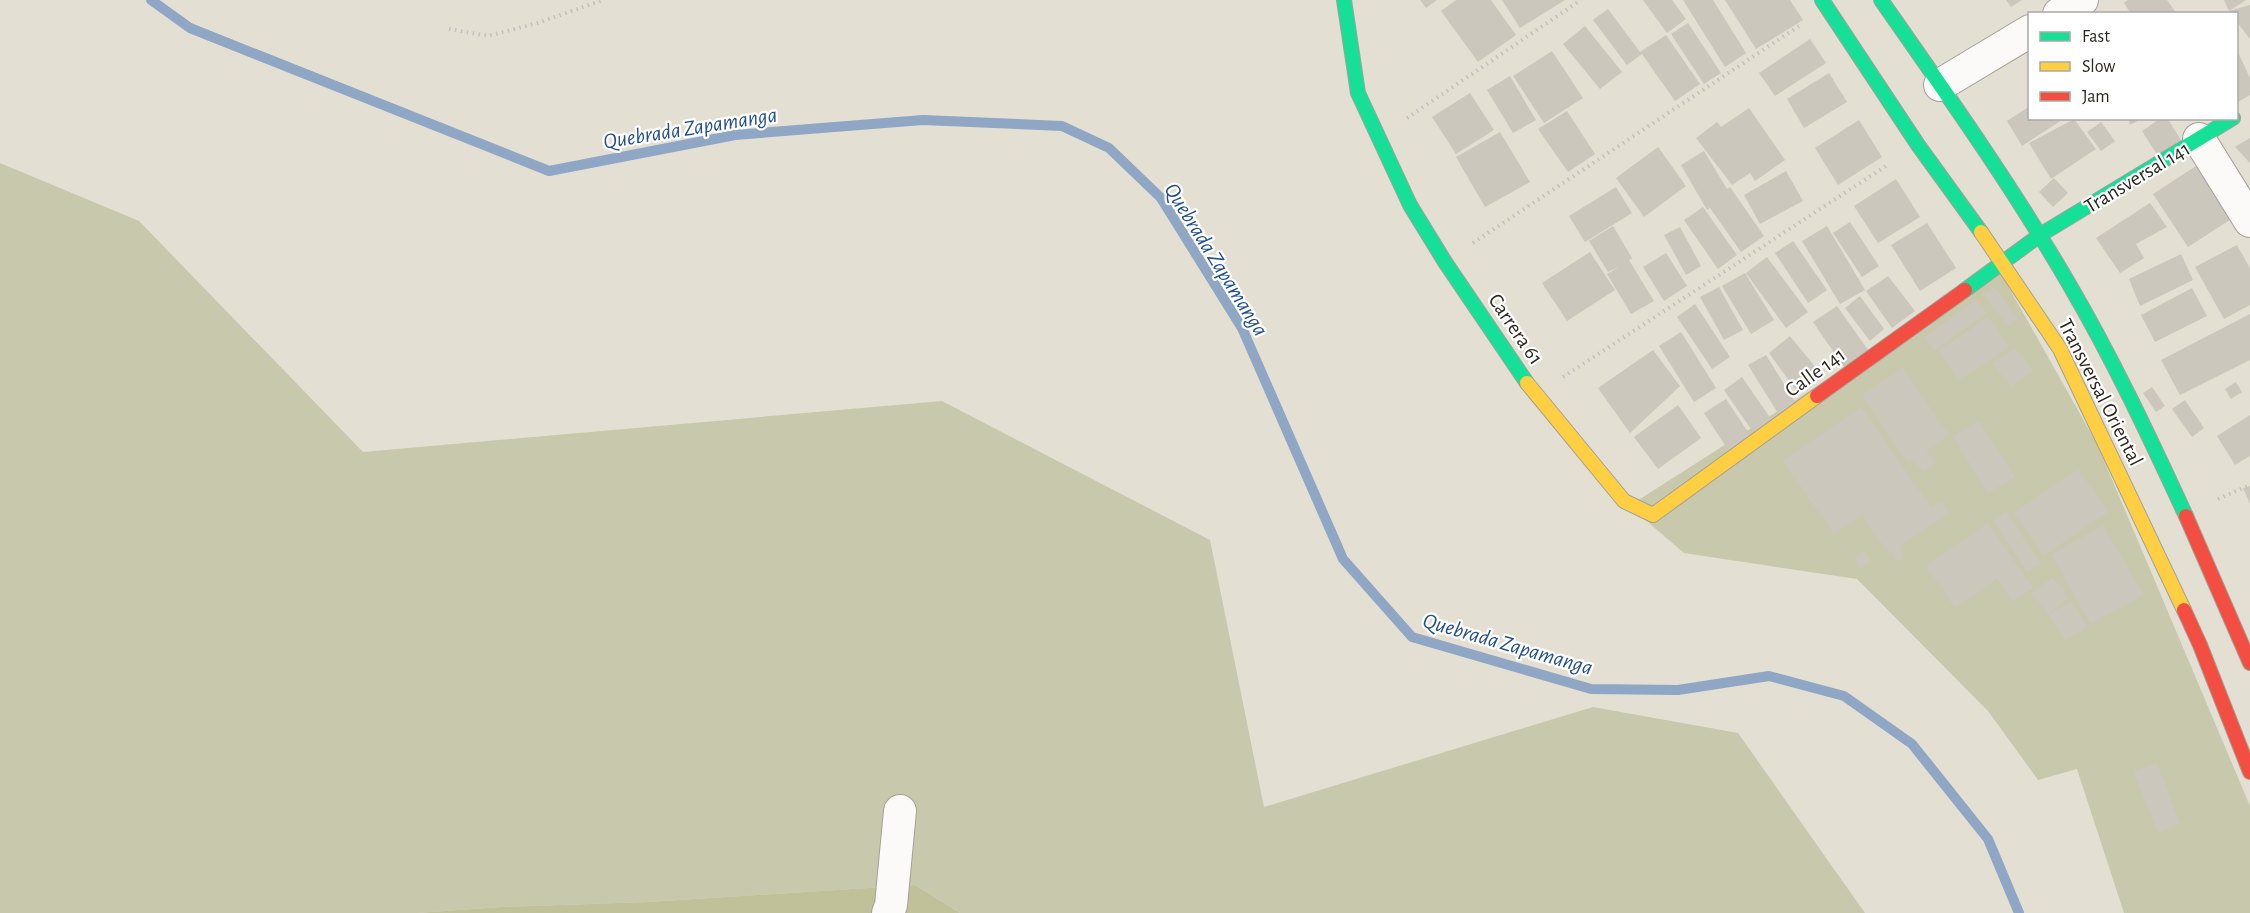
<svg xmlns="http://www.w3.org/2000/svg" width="2250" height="913" font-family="'Alegreya Sans',sans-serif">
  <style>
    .green { fill: #c8c8ad }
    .forest { fill: #c0c199 }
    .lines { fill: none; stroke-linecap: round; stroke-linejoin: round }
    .stream { stroke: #8fa6c4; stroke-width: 10 }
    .building { fill: #cbc7bd }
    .street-casing { stroke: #a4a097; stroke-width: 34 }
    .fast-casing { stroke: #a4a097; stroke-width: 16 }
    .slow-casing { stroke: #a4a097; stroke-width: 16 }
    .jam-casing { stroke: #a4a097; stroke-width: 16 }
    .path { stroke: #c2c1bc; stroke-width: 4; stroke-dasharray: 1.5 4.5; stroke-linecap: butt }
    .street { stroke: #fbfaf8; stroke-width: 32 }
    .fast { stroke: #16e098; stroke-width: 14 }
    .slow { stroke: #ffcf43; stroke-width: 14 }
    .jam { stroke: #f24e42; stroke-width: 14 }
    .labels { text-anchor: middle; stroke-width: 4.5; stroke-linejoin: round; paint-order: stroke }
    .street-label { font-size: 21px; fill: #2b281f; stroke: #fff }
    .water-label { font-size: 22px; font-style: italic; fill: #244f8d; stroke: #fff }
  </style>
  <rect width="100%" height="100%" fill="#e3dfd2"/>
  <g class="green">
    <path d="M0,163L139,221L363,452L942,401L1210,540L1264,807L1593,707L1738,733L1865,913H960L915,885L648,902L501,907L416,913H0Z"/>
    <path d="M1999,270L2097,444L2250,806V913H2124L2077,769L2038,780L1988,711L1857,579L1684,553L1629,506Z"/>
  </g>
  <path class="forest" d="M915,885L960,913H416L501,907L648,902Z"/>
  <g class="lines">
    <path class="stream" d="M151,0L190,28L549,171L735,135L923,120L1062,126L1109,148L1161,198L1242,328L1343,559L1412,637L1591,689L1678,690L1769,676L1844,696L1912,744L1988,839L2019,913"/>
  </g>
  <g class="building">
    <path d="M1420,0H1437L1426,8Z"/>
    <path d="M1456,0H1491L1516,35L1478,62L1441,11Z"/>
    <path d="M1502,0H1565L1520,28Z"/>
    <path d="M1643,0H1672L1686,19L1667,33Z"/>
    <path d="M1683,0H1713L1746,53L1725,67Z"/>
    <path d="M1725,0H1790L1803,20L1756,49Z"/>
    <path d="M2006,0H2022L2011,7Z"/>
    <path d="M2128,0H2167L2177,14H2131L2124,3Z"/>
    <path d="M2224,0H2246L2229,11Z"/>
    <path d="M2250,5V39L2236,21V14H2231L2229,11Z"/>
    <path d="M1608,9L1640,52L1666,35L1700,84L1675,101L1642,54L1627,65L1593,20Z"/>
    <path d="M1688,23L1721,73L1704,84L1671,34Z"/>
    <path d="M1585,26L1622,72L1600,89L1563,44Z"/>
    <path d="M1810,39L1826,63L1775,96L1759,73Z"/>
    <path d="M2236,48L2250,78V95L2236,103Z"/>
    <path d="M1552,51L1583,98L1544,123L1513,76Z"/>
    <path d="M1829,73L1847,102L1804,128L1787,99Z"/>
    <path d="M1510,76L1536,120L1513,133L1487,90Z"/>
    <path d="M1470,93L1494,130L1456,154L1432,117Z"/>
    <path d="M2030,106V118H2065L2022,146L2007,121Z"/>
    <path d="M1749,108L1785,160L1755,181L1750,173L1732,185L1696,138L1717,122L1721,127Z"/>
    <path d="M1567,111L1595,154L1568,172L1538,129Z"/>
    <path d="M2128,118H2143L2130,125Z"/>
    <path d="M2161,118H2167L2181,140L2158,156L2142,131Z"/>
    <path d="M2074,119L2096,149L2051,179L2029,143Z"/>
    <path d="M1859,120L1882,157L1838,185L1815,148Z"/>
    <path d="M2101,122L2115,141L2101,151L2087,132Z"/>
    <path d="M1500,132L1530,182L1485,207L1456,157Z"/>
    <path d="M2250,138V163L2235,147Z"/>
    <path d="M1658,147L1686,186L1644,217L1616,178Z"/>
    <path d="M1704,151L1727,189L1730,187L1764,236L1741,252L1710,208L1707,210L1681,165Z"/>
    <path d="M2205,160L2239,214L2188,247L2153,194Z"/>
    <path d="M1786,171L1803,201L1760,224L1744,195Z"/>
    <path d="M2054,178L2068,193L2053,207L2039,192Z"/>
    <path d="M1896,179L1920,217L1878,243L1854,206Z"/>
    <path d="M1616,187L1632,213L1585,242L1569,216Z"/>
    <path d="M2150,203L2167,227L2136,244L2144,258L2120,273L2096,238Z"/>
    <path d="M1703,207L1737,255L1718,269L1684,220Z"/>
    <path d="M1850,222L1879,266L1862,277L1833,233Z"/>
    <path d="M1927,223L1956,268L1920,291L1891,245Z"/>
    <path d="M1613,226L1632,258L1629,260L1654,301L1631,314L1607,274L1619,267L1608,272L1589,241Z"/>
    <path d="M1827,226L1865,290L1840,304L1802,241Z"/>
    <path d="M1680,227L1701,266L1686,275L1664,235Z"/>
    <path d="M1793,241L1827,290L1808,303L1775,253Z"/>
    <path d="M2237,245L2250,268V305L2224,319L2195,267Z"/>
    <path d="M1590,252L1615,290L1567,321L1542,283Z"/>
    <path d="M1666,253L1687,286L1664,301L1643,267Z"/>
    <path d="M2181,254L2193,280L2140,306L2129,279Z"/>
    <path d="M1767,257L1808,312L1786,328L1746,273Z"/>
    <path d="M1745,273L1774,320L1751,334L1722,286Z"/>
    <path d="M1888,276L1915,311L1892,328L1866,291Z"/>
    <path d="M1719,287L1743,330L1724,340L1700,297Z"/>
    <path d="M1994,287L2018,319L2008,326L1984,294Z"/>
    <path d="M2192,288L2207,316L2155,342L2141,315Z"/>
    <path d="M1860,296L1884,329L1870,341L1845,308Z"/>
    <path d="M1976,300L1986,313L1934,351L1925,337Z"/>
    <path d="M1695,304L1730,357L1712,369L1677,317Z"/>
    <path d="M1837,306L1868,350L1844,367L1813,322Z"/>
    <path d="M2250,314V360L2180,395L2161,360Z"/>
    <path d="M1988,317L2009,347L1959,380L1939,350Z"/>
    <path d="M1681,332L1716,388L1694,402L1659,346Z"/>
    <path d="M1790,336L1821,374L1798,393L1769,353Z"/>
    <path d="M2015,348L2033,371L2011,387L1993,363Z"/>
    <path d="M1653,350L1680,386L1630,433L1598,388Z"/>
    <path d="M1766,355L1797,405L1779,415L1748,365Z"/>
    <path d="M1903,368L1949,435L1926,451L1936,462L1923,472L1913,460L1920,455L1908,463L1862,395Z"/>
    <path d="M1742,377L1771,419L1753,432L1724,390Z"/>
    <path d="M2236,382L2242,392L2231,399L2225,389Z"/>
    <path d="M2152,387L2165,406L2156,412L2143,393Z"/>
    <path d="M1726,399L1754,441L1732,456L1704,413Z"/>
    <path d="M2185,400L2204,428L2192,437L2172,409Z"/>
    <path d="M1678,405L1701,438L1658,469L1634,437Z"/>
    <path d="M1861,407L1931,507L1942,501L1950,513L1900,546L1905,558L1896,562L1892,552L1889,554L1862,515L1834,534L1783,461Z"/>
    <path d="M2250,415V456L2235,465L2217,436Z"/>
    <path d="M1979,421L2015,477L1988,493L1953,437Z"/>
    <path d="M2078,469L2108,512L2044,555L2014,513Z"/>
    <path d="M2250,486V504L2243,488Z"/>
    <path d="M2006,512L2040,563L2027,572L1993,521Z"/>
    <path d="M1988,523L2033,588L2013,601L1997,579L1955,608L1926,566Z"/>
    <path d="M2103,525L2144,595L2091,624L2051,555Z"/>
    <path d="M1864,551L1871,562L1860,568L1854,557Z"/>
    <path d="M2053,577L2069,598L2048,614L2032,593Z"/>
    <path d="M2072,601L2087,627L2064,640L2049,614Z"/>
    <path d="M2157,763L2180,824L2158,833L2134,772Z"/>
  </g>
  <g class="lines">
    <g class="street-casing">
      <g id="street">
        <path d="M2059,14L2082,0"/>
        <path d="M1940,85L2030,31"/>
        <path d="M2199,139L2250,221"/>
        <path d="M888,913L891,905L900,811"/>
      </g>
    </g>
    <g class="fast-casing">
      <g id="fast">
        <path d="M1344,0L1358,93L1410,205L1445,262L1527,383"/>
        <path d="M1822,0L1918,145L1981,232"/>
        <path d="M1881,0C1946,93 2012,186 2069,284C2113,359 2150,438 2186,516"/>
        <path d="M1965,290L2040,235L2233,118"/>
      </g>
    </g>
    <g class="slow-casing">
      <g id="slow">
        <path d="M1981,232L2060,349L2184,610"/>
        <path d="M1527,383L1624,501L1653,515L1817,396"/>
      </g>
    </g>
    <g class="jam-casing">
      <g id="jam">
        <path d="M1817,396L1965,290"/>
        <path d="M2186,516L2250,663"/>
        <path d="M2184,610L2200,645L2250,772"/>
      </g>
    </g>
    <g class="path">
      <path d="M449,29L488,36L541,22L603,0"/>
      <path d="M1407,118L1581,0"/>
      <path d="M1473,243L1799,26"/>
      <path d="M1563,377L1889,164"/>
      <path d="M2218,499L2250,485"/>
    </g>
    <use href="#street" class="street"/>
    <use href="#fast" class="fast"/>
    <use href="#slow" class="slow"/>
    <use href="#jam" class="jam"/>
  </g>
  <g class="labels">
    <g class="street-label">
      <text transform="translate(2137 177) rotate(-31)" y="7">Transversal 141</text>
      <text transform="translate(1516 329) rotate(56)" y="7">Carrera 61</text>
      <text transform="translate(1815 372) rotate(-36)" y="7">Calle 141</text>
      <text transform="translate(2101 392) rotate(63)" y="7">Transversal Oriental</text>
    </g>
    <g class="water-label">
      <text transform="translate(690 127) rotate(-9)" y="8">Quebrada Zapamanga</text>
      <text transform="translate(1217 259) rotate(58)" y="8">Quebrada Zapamanga</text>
      <text transform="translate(1508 643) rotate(16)" y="8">Quebrada Zapamanga</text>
    </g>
  </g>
  <rect x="2028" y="12" width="210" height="108" fill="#ffffff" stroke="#aaa9a5" stroke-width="1.5"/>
  <rect x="2040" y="32" width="30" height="9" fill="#16e098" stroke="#aaa9a5" stroke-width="1.5"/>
  <text x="2082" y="42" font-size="18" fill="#2b281f">Fast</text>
  <rect x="2040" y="62" width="30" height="9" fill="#ffcf43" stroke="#aaa9a5" stroke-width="1.5"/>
  <text x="2082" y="72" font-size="18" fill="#2b281f">Slow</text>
  <rect x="2040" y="92" width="30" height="9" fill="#f24e42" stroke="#aaa9a5" stroke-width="1.5"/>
  <text x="2082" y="102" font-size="18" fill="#2b281f">Jam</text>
</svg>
